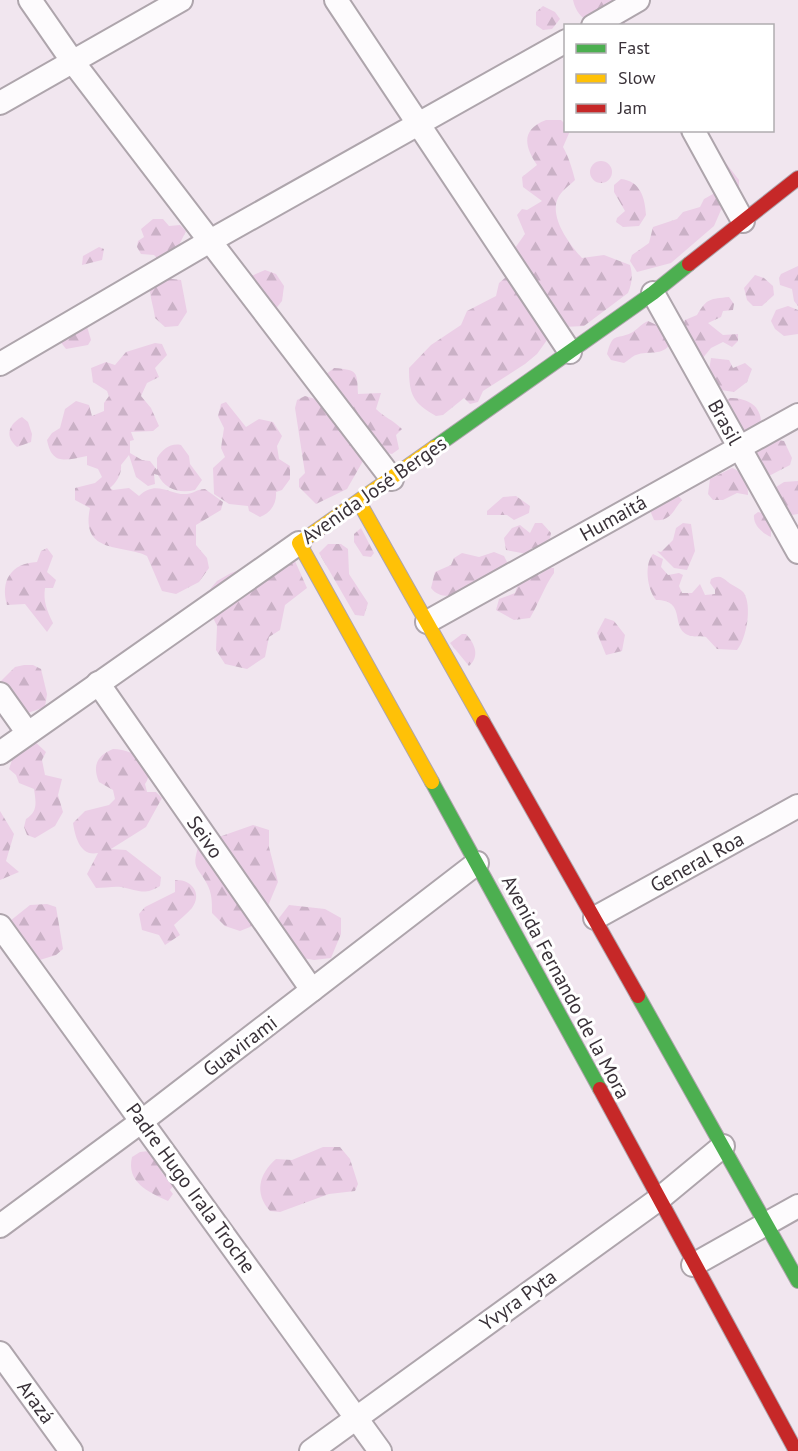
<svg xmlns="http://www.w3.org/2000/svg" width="798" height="1451" font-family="'PT Sans',sans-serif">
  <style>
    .forest { fill: url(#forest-firs) }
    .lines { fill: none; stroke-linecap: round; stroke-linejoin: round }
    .street-casing { stroke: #aea5ac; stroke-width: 26 }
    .fast-casing { stroke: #aea5ac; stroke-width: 16 }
    .slow-casing { stroke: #aea5ac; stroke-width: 16 }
    .jam-casing { stroke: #aea5ac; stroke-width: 16 }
    .street { stroke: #fdfbfd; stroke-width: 22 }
    .fast { stroke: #4caf50; stroke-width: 14 }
    .slow { stroke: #ffc107; stroke-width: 14 }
    .jam { stroke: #c62828; stroke-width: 14 }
    .labels { text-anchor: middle; stroke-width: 6; stroke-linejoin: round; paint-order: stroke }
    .street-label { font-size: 20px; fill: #3a3239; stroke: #fff }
  </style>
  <defs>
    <pattern id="forest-firs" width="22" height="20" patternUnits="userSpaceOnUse" patternTransform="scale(1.5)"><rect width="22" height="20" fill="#ebcee6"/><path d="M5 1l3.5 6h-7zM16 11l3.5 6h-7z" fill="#cab1c6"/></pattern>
  </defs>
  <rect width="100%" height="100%" fill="#f1e6ef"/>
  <g class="forest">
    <path d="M573,0H614L625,20V25C602,25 579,27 573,0Z"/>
    <path d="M543,6L555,12L560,19L552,29L543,30L536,25V12Z"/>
    <path d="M546,120H561L565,124L566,130L570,131L563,147C569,158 572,168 575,180C570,185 561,191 558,198C549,217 569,244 582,258L604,255L630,265C633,275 632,283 628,293L584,326L564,327L547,340L537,354L525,364L483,391L478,402L470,404L464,398L443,415L436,416C413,403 409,395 409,368L431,345L461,325L467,311L496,296L499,283L511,273L515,248L525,234L517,215L522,209L527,210L542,201L523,187L522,177L537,165C525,147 520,130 546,120Z"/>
    <path d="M715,149L739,180V197L721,210L714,226L671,263L637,272L630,261L632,255L649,243L653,227L677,219L683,212L700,207L704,199L713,194L714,190L705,174Z"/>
    <circle cx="601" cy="172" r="11"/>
    <path d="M621,179C640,181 645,197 646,215L639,226L623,227L616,222L617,218L625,211L614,192V185Z"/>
    <path d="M153,219H163L169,226L180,225L186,231L177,249L158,259L154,255L141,254L137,247L138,241L144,237L141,229Z"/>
    <path d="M99,247L104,249L102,260L82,265L83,256Z"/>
    <path d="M798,266V306L794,301L792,289L780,285L779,278L781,274Z"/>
    <path d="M265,270L276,274L284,286L282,301L274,311L249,277Z"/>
    <path d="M755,275L764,278L773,286L774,295L762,306H753L747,300L744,288Z"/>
    <path d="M164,278L181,280L187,312L178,326L165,327L155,318C154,307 149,296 150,285Z"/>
    <path d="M729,297L734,304L733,310L723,311L721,317L708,323L723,335L738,334V341L732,347L723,342L711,348L702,359L683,326L685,320L697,315C707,298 710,299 729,297Z"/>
    <path d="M788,306L798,310V334L784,336L775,329L771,321L776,310Z"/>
    <path d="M648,321L663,328L671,343C662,357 649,350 636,355C632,356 628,361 624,363L611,360L607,354C613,332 615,340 631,333C637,330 641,324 648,321Z"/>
    <path d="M86,323L91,340L88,345L66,349L56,336Z"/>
    <path d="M155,343L162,344L167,355L155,368L159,377L147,383L141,396L151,408L159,426L153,431L131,432L134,440L130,441V453L142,460L150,461L157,470V458C163,449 170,443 181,445L189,456L190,464L202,480L195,490C179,494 165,489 158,475L154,474L155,484L148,486L136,477L129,455L121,465C122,474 116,483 110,488L113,490L129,488L139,496C156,479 170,495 186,494C193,494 197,489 205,489L223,502L221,510L196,525V545L207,558L209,568L199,582L176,594L162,591L147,556C123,544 80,555 90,508L75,500V488L95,483L102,477L98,469L87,465V456C66,460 52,466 47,440L52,433L60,428L65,409L76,401L89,405L92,416L104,411V403L109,396L107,391L93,382L91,368L106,362L115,365L126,352Z"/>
    <path d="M711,358L729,360L733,368L745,363L752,369L747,382L734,392L721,390L709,370Z"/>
    <path d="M334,368C358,370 357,371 358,394L381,393L376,409C384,417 393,420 402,429L396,435L399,449L392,454L382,452L325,375Z"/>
    <path d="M305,396L322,401L367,454L347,489L316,504L299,487V479L305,473L295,408L297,400Z"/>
    <path d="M730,398C744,398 759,403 761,420L753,431L739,434L724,401Z"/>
    <path d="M226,402L246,427L259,419L273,422L282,436L277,446L279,459L290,466V479L282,490L276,492C277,503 271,513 260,517L249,511L248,506L229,504L214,494L213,468L225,457L221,448L224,428L218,416L221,404Z"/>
    <path d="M22,417L28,422L32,434L31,442L17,447C4,436 9,424 22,417Z"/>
    <path d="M773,439L784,441L792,458L790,465L767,477L748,447Z"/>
    <path d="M732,468C741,470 749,485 748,495L737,493L723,500H713L708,494L710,479Z"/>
    <path d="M798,481V514L786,516L773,489L784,482Z"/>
    <path d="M676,493L682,500C673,510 671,522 654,520L649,508Z"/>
    <path d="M516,496L530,506L529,513L514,520L507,515H487V511L503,497Z"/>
    <path d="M758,512L766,514L771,526V537C762,533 753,525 754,515Z"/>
    <path d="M535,523H542L551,533L549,543L536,549L532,548L527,554L506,550L504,538L512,528L520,525L530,533Z"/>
    <path d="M683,523L691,524L695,551L687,570L674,568L657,551L661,552L673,540L676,528Z"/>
    <path d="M361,528L374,553L371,557L363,556L354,542V534Z"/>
    <path d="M328,544H341L348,549L349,574L368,603L364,616L355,615L319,553Z"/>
    <path d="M47,548L53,556L47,572L56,580L53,588H45C43,601 47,611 53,623L47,632L25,604L7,605C0,581 11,563 37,562L41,551Z"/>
    <path d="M291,552L307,588L285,605L280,630L269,637L265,657L247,669L225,664L216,650L217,626L206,603L211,588L217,581L231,573Z"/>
    <path d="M494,552L504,556L508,564L504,571C486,580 448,610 431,588L435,572L451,565L454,558L462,553L479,557Z"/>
    <path d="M653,554L663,559L661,567L668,575L679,573L683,575L679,586L682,593H692L700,584L705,595L715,594V590L710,583L711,579C719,575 722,577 728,582C733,586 740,588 744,593C752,606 747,638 737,650L717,649L706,637C700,635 694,638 688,635C670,627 687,600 656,600C647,589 644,564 653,554Z"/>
    <path d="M549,568H554V573C544,587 539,603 530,618L514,620L496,610L499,599L515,593L519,581L525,576L539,575Z"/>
    <path d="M605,618L614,621L625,635L622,651L606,655L597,633Z"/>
    <path d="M462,634H466C475,644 480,656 469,666L450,643Z"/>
    <path d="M24,665H33L41,669L47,694L45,707L22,715L0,709V682L15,667Z"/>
    <path d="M33,740L46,752L42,760L45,775L62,779L58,795L63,812L55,826L35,838L27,835L24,827L26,819C38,811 36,803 34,789L19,783L16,775L9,769L17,745Z"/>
    <path d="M113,749C131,749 159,763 145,784L147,792H156L162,798L146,827L111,849L126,850L161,877L160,886C144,896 138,890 121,887C114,886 104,888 96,888L87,874L98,853C80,857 75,836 73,823L85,811L109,805L115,799L113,790L99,782C92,765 97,756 113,749Z"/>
    <path d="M0,811L14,834L6,861L19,872L0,880Z"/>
    <path d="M253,825L269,830V847L278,882L265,913L255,925L240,931L225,926L212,913C212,902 212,893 207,884C197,865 191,870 199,844Z"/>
    <path d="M175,880C191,879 203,893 192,908C187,914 180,919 174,925L180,935L165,945L159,935L142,930L139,914L145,907L175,892Z"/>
    <path d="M47,904L56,907L63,949L56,955L30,963L10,921L30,905Z"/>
    <path d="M289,905L325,909L341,918V934L331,958L314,960L297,957L280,926L279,918Z"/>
    <path d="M323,1147H340L350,1159L358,1184L355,1191L329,1194L280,1212L270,1211C254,1193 259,1174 276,1159L292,1160Z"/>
    <path d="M149,1151L156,1156L162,1173L175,1184L170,1190L173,1194L168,1201C148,1192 126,1182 132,1157L140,1152Z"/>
  </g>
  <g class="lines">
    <g class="street-casing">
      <g id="street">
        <path d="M30,0L73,62L392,479"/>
        <path d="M336,0L570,352"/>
        <path d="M593,26L638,0"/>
        <path d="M0,103L181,0"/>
        <path d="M693,130L743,221"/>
        <path d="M653,293L798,552"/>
        <path d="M0,364L210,241L566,41"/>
        <path d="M427,622L798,415"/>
        <path d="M98,683L312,990"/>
        <path d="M0,694L27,732"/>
        <path d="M0,753L299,543"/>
        <path d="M595,918L798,806"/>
        <path d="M0,926L380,1451"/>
        <path d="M0,1226L142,1121L477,863"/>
        <path d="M693,1265L798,1206"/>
        <path d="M0,1353L71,1451"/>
        <path d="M311,1451L659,1199L723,1146"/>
      </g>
    </g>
    <g class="fast-casing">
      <g id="fast">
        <path d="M435,447L653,293L689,264"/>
        <path d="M432,782L600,1089"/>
        <path d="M638,996L798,1281"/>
      </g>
    </g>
    <g class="slow-casing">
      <g id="slow">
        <path d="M359,502L483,722"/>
        <path d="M432,782L299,543L435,447"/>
      </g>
    </g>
    <g class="jam-casing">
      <g id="jam">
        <path d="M689,264L798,178"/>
        <path d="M483,722L638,996"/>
        <path d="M600,1089L796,1451"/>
      </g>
    </g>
    <use href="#street" class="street"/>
    <use href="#fast" class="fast"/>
    <use href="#slow" class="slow"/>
    <use href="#jam" class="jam"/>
  </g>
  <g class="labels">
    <g class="street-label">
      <text transform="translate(725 422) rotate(61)" y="7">Brasil</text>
      <text transform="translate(374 490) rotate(-35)" y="7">Avenida José Berges</text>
      <text transform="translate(613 518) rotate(-29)" y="7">Humaitá</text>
      <text transform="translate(205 837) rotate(55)" y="7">Seivo</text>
      <text transform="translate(697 862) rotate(-29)" y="7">General Roa</text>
      <text transform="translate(566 987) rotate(62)" y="7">Avenida Fernando de la Mora</text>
      <text transform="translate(240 1046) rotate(-37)" y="7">Guavirami</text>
      <text transform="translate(191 1188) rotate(54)" y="7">Padre Hugo Irala Troche</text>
      <text transform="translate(518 1300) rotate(-36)" y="7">Yvyra Pyta</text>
      <text transform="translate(36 1402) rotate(54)" y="7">Arazá</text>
    </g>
  </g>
  <rect x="564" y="24" width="210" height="108" fill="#ffffff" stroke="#b0adb0" stroke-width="1.5"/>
  <rect x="576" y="44" width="30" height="9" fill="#4caf50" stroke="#b0adb0" stroke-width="1.5"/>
  <text x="618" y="54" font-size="18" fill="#3a3239">Fast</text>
  <rect x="576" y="74" width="30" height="9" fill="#ffc107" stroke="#b0adb0" stroke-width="1.5"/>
  <text x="618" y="84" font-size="18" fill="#3a3239">Slow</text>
  <rect x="576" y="104" width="30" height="9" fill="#c62828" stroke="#b0adb0" stroke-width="1.5"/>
  <text x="618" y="114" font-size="18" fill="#3a3239">Jam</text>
</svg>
